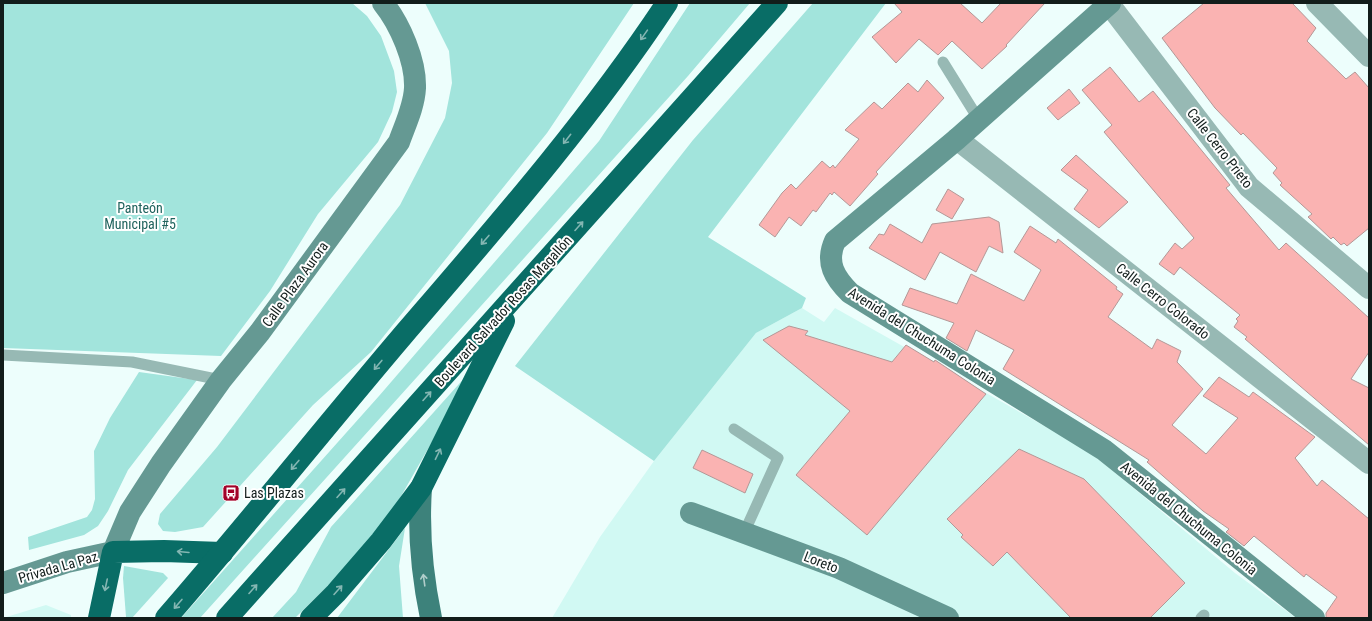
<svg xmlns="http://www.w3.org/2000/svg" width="1372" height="621" font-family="'Roboto Condensed',sans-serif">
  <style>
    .built { fill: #d1f9f3 }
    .green { fill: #a2e4dc }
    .building { fill: #fab3b2; stroke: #b39897 }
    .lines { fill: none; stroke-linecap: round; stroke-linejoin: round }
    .lane { stroke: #97b9b4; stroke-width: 11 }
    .street { stroke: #97b9b4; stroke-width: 22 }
    .secondary { stroke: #659993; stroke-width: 22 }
    .primary { stroke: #3d827b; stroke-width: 22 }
    .highway { stroke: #096d66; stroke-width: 22 }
    .oneway { stroke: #84b6b2 }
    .oneway2 { stroke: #b1cdca }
    .labels { text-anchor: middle; stroke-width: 4; stroke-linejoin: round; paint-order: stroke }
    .street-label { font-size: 14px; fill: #121d1b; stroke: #fff }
    .park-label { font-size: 14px; fill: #1f635d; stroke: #fff }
    .poi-label { font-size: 14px; fill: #121d1b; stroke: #fff; text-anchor: start }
  </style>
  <rect width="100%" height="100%" fill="#edfefc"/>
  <g class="built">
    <path d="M802,308L824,322L835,308L1089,451L1235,573L1296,618H552L600,537L654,461L756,333Z"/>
    <path d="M46,605L71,615V618H3Z"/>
  </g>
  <g class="green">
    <path d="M3,3H352L367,16L381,36L394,71L397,92L392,112L378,142L318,214L270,291L221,356L3,348Z"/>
    <path d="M425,3H634L547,133L371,352L313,405L203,527L175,532L163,531L158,524L160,514L217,447L400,205L445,118L452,83L449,51Z"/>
    <path d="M690,3H750L688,76L200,618H181L379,396L599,141Z"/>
    <path d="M813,3H886L708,237L806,298L802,308L756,333L654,461L515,366L693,140Z"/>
    <path d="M510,327L458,396L400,498L364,550L295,618H272L296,592L331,527Z"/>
    <path d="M139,372L197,380L128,470L108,511L98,526L84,535L29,550L28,537L87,517L92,510L95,499L94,451L110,418Z"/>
    <path d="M405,528L399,566L403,618H337Z"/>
    <path d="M124,566L163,573L168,578L132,618L126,617L123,578Z"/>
  </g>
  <g class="building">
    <path d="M894,3H960L982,23L1001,3H1045L1006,45L1007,46L982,69L952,41L938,55L919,39L896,63L872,37L902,12Z"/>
    <path d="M1204,3H1292L1316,28L1307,41L1346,79L1355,72L1369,88V228L1347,246L1344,243L1341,245L1333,237L1331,239L1308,217L1312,214L1280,185L1282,183L1273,173L1277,168L1243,133L1241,135L1215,108L1162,38Z"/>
    <path d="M1110,67L1139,102L1153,91L1230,185L1226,188L1279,250L1286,243L1369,318V352L1351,379L1369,388V445L1245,339L1247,337L1234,327L1238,321L1236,319L1240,315L1180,267L1174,275L1159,264L1175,243L1182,249L1194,238L1104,132L1112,125L1082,90Z"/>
    <path d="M927,80L944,98L876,172L878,174L850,206L834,192L832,195L830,193L816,212L813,210L801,226L789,217L775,237L759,225L782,193L791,184L796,189L822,161L830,168L833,165L835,168L859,139L845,130L874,102L882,109L908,83L918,92Z"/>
    <path d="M1069,89L1080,103L1058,120L1047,108Z"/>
    <path d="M1076,155L1128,202L1099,228L1074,209L1088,190L1061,170Z"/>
    <path d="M948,189L964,199L952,219L936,210Z"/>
    <path d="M989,217L999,222L1003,253L989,246L976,272L940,252L925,280L869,248L879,234L884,235L890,224L922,243L932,224Z"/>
    <path d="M1030,226L1056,243L1058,239L1117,287L1116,289L1123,294L1108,317L1152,349L1157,339L1181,351L1177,362L1203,389L1172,425L1206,454L1238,418L1203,396L1219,377L1249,397L1253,392L1315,437L1295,458L1317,486L1322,480L1369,519V618H1326V613L1337,597L1306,574L1304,577L1254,536L1244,546L1226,532L1229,529L1203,511L1147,462L1149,460L1003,369L1014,350L976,330L967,351L946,338L954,323L902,305L910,288L957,304L971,274L1024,301L1041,270L1014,252Z"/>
    <path d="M789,326L808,331L805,335L892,362L906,345L934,362L935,360L986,394L867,535L796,475L850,411L763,340Z"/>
    <path d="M1019,449L1084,479L1185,583L1150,618H1071L1007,552L993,566L961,537L963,535L947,519Z"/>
    <path d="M702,450L753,474L745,493L693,468Z"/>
  </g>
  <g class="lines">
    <g class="lane">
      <path d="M943,62L979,120"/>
      <path d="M3,355L132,362L221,380"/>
      <path d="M734,429L778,458L744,533"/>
      <path d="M1201,618L1204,615"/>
    </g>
    <g class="street">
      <path d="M1317,3L1369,56"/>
      <path d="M1109,4L1249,187L1369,288"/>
      <path d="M957,139L1369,463"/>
    </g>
    <g class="secondary">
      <path d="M1110,3L957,139L835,241C825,263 835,278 850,293L1104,450L1314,618"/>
      <path d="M691,513L839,568L948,618"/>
      <path d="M3,583L67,562L113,552L130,512L161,464L221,380L260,332L399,142C405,125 414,107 415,88C416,61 400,24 383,3"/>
    </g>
    <path class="primary" d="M421,488C418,533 422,575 431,618"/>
    <g class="highway">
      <path d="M99,618L113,552L164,551L222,553"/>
      <path d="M166,618C247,525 324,428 404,334C496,227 589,121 667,3"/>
      <path d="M227,618L777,3"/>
      <path d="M311,618L336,593L381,541L421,488L504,321"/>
    </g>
  </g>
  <defs><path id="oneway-shaft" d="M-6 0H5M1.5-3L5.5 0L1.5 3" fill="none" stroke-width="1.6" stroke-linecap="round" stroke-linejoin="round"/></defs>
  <g class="oneway">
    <use href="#oneway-shaft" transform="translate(644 35) rotate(125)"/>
    <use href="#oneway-shaft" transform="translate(567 139) rotate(128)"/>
    <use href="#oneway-shaft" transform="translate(579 226) rotate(-48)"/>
    <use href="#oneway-shaft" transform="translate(485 240) rotate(131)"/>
    <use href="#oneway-shaft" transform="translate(378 365) rotate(130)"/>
    <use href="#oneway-shaft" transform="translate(427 396) rotate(-48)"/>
    <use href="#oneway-shaft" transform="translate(438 454) rotate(-64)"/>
    <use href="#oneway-shaft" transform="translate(295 465) rotate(130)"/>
    <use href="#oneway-shaft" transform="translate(341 493) rotate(-48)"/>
    <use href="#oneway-shaft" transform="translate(183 552) rotate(-175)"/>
    <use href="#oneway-shaft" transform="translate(106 585) rotate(102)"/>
    <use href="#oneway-shaft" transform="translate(253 589) rotate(-48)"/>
    <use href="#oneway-shaft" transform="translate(338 590) rotate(-48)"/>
    <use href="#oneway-shaft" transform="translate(178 604) rotate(131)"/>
  </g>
  <use class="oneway2" href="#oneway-shaft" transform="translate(424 580) rotate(-98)"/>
  <defs>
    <g id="bus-square" transform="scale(0.9)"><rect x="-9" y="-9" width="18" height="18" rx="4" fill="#a20228" stroke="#fff"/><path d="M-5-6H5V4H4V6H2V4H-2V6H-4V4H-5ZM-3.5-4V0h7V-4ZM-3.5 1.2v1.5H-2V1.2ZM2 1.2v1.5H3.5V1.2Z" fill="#fff"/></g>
  </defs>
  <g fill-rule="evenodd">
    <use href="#bus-square" x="231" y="493"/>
  </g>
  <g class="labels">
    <g class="street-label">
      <text transform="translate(1220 148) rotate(52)" y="5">Calle Cerro Prieto</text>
      <text transform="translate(295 284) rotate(-54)" y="5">Calle Plaza Aurora</text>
      <text transform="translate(1163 301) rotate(38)" y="5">Calle Cerro Colorado</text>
      <text transform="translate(503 311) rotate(-48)" y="5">Boulevard Salvador Rosas Magallón</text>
      <text transform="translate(922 336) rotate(32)" y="5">Avenida del Chuchuma Colonia</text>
      <text transform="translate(1189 518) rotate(39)" y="5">Avenida del Chuchuma Colonia</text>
      <text transform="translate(821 562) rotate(21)" y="5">Loreto</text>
      <text transform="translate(58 567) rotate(-16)" y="5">Privada La Paz</text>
    </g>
    <g class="park-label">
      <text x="140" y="213">Panteón<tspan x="140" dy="16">Municipal #5</tspan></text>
    </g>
    <g class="poi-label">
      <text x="244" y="498">Las Plazas</text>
    </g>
  </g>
  <rect width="1372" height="621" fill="none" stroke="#121d1b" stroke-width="8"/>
</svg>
